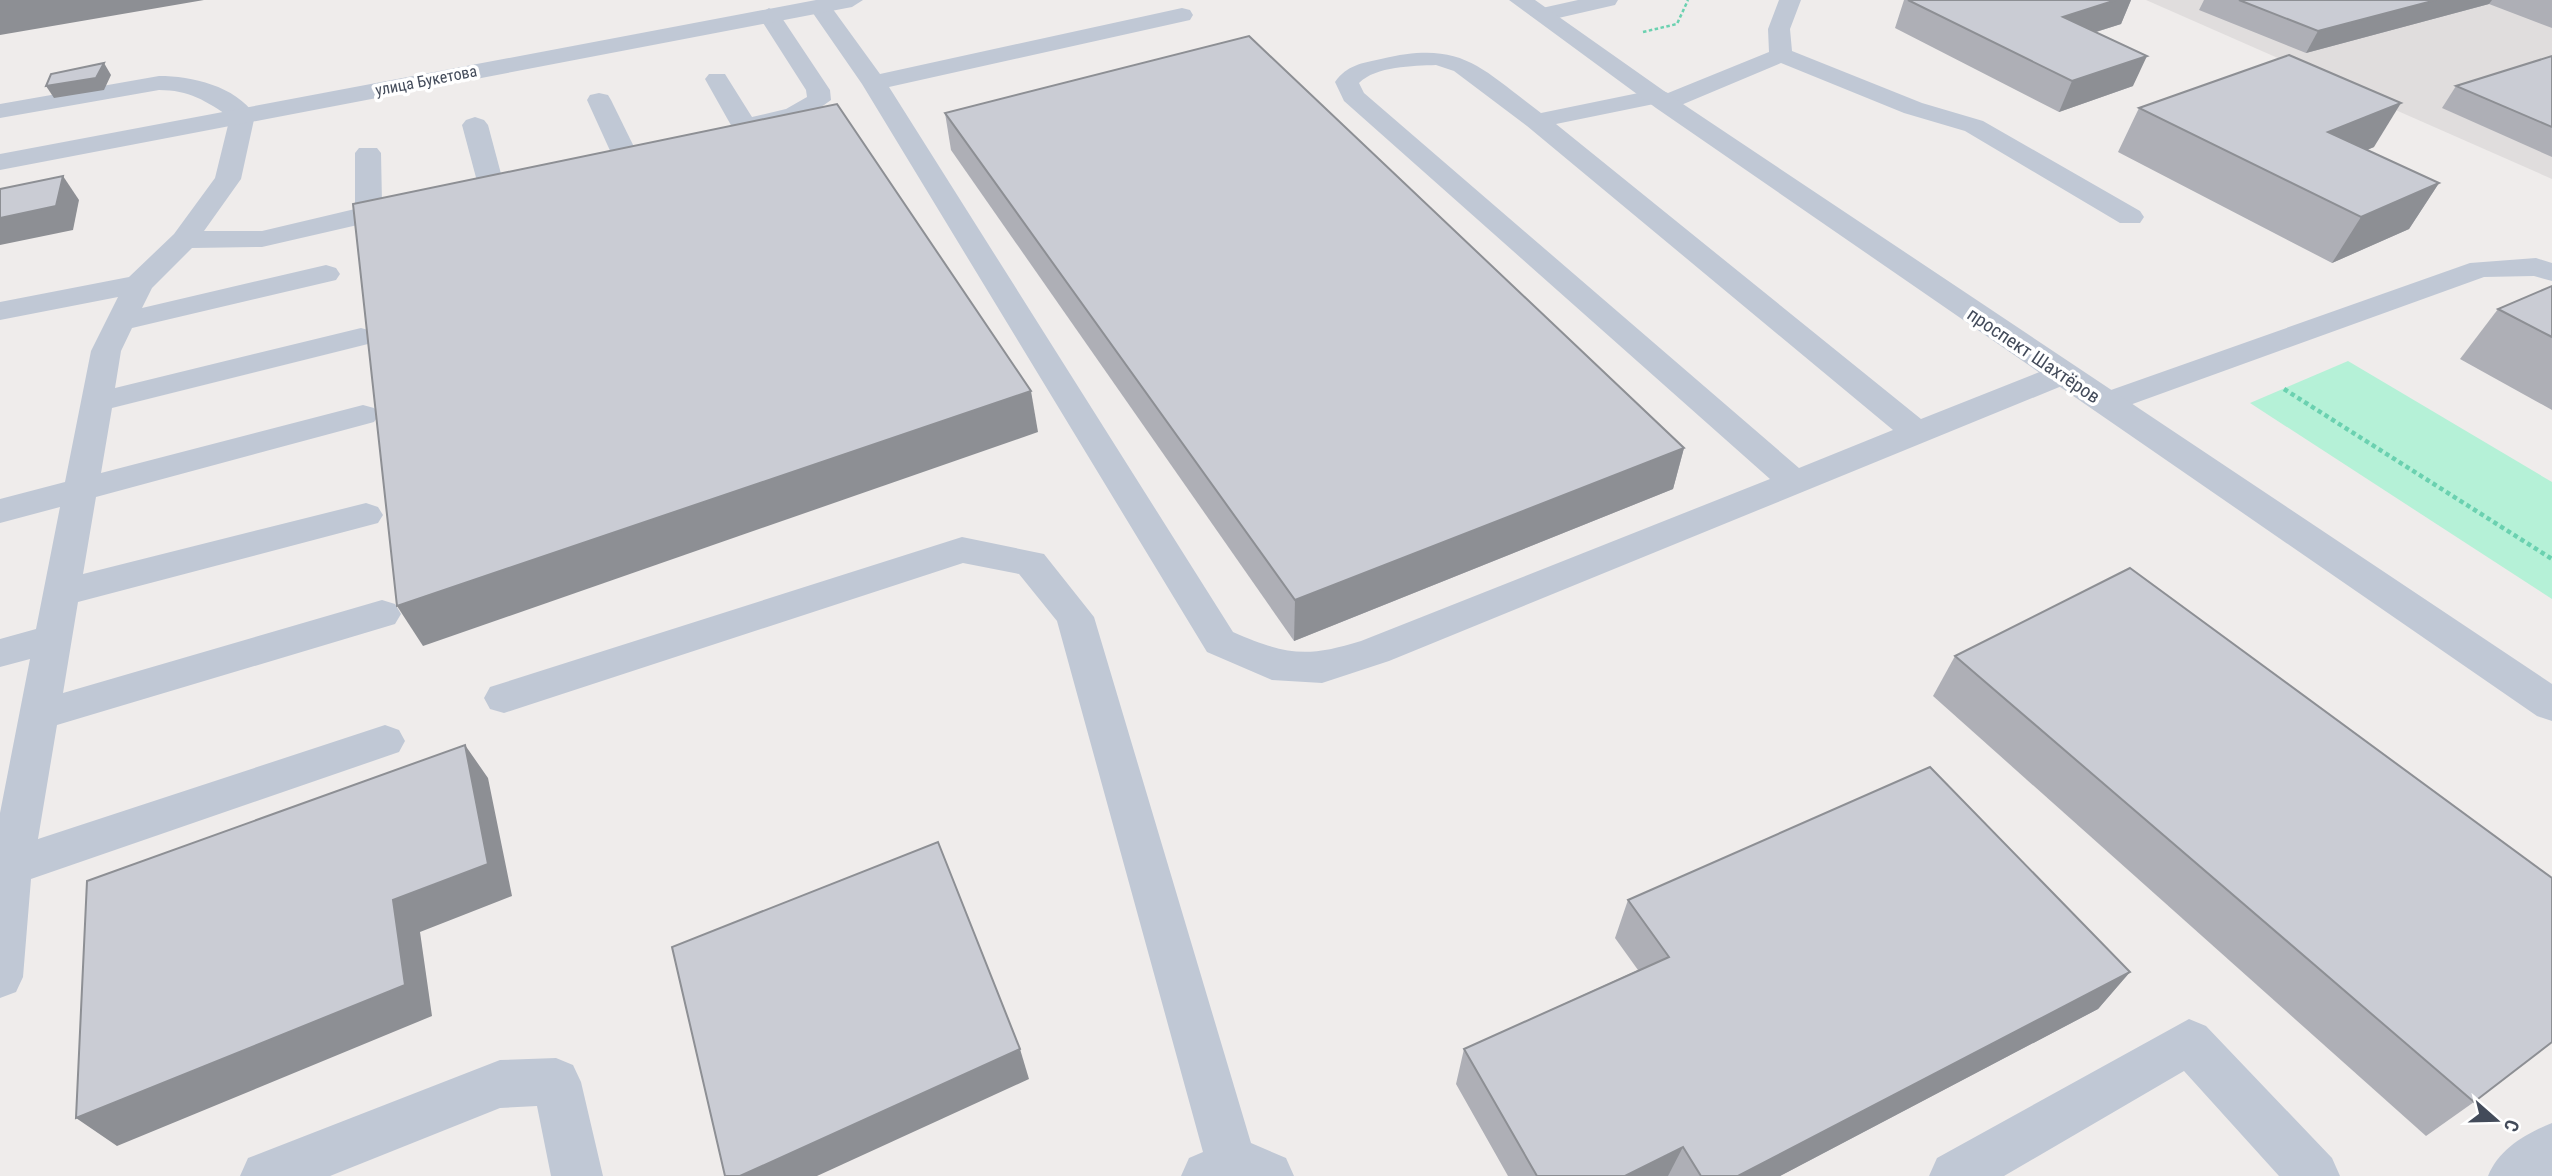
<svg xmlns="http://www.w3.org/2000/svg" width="2552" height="1176" font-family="'Roboto Condensed',sans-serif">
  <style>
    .education { fill: #e0dddd }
    .green { fill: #b5f1d7 }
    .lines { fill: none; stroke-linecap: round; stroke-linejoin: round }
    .path-far1 { stroke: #6bd1b0; stroke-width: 2.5; stroke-dasharray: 3.5 2.5; stroke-linecap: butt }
    .path { stroke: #6bd1b0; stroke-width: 4.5; stroke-dasharray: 4.5 3.5; stroke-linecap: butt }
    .service { fill: #c0c8d5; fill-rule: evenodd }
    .tertiary { fill: #c0c8d5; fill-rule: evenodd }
    .wall { fill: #aeafb6 }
    .shaded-wall { fill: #8d8f94 }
    .building { fill: #caccd4; stroke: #8d8f94; stroke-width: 2 }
    .labels { text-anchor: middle; stroke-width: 7; stroke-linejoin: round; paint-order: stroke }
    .far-street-label { font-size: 16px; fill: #434b5a; stroke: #fff }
    .street-label { font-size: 19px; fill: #434b5a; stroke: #fff }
  </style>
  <rect width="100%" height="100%" fill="#efeceb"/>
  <path class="education" d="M2146,0H2552V179Z"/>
  <path class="green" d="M2348,361L2552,482V599L2250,403Z"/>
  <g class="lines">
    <path class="path-far1" d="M1643,32L1677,24L1688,0"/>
    <path class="path" d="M2284,389L2552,559"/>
    <g class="service">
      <path d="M817,0L827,1L880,74L1182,8L1190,10L1193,15L1190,20L889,87L1233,632C1286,655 1306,658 1361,641L1770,479L1344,101L1335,82C1347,65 1362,63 1381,59C1462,40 1479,67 1541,113L1658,89L1668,93L1769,52L1768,29L1779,0H1801L1790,29L1792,51L1922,103L1983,121L2140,211L2144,217L2140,223H2120L1965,131L1904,113L1781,63L1674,108L1665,110L1654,104L1556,124L1921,419L2052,367L2063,364L2074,367L2079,374L2074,381L1389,661L1322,683L1272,680L1207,652L862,84L808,6ZM1436,65L1454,71L1527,126L1893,430L1799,468L1364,93L1359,83C1376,66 1413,66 1436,65Z"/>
      <path d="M1578,0H1618L1615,5L1541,22L1530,15L1533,10Z"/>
      <path d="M769,8L780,15L830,90L831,100L803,120L745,135L736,132L732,127L705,79L709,74H725L752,117L786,109L807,97L806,90L758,15Z"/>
      <path d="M159,76C192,76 235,86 255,115L241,179L204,231H262L355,209V153L359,148H377L381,153L382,203L404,198L414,200L418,206L414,212L262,247L192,248L152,288L142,308L326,265L336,268L340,274L336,280L132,328L121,351L115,388L361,328L372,331L376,337L372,343L112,408L101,473L363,405L374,408L379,415L374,422L96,497L83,574L366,503L378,507L383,515L378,523L78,602L63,693L382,600L395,604L401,614L395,624L57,725L38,839L385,725L399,730L405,741L399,752L31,879L23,977L16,992L0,998V813L30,659L0,667V639L36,629L60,507L0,523V499L65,482L91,351L118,297L0,320V302L129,277L174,234L215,178L230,117C206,101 189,90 159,90L0,118V104Z"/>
      <path d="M599,93L608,95L611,100L638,155L634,160H616L612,155L587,100L590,95Z"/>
      <path d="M475,117L484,120L488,125L504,185L500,191H482L478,185L462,125L466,120Z"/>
      <path d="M2536,258L2552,263V281L2534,276L2484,277L2116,410L2105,413L2094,410L2089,403L2094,396L2470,263Z"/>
      <path d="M962,537L1044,554L1094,617L1251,1143L1286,1158L1294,1176H1181L1189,1158L1203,1152L1057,621L1019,574L963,563L504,713L490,709L484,698L490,687Z"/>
      <path d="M2189,1019L2206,1026L2332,1158L2340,1176H2279L2184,1071L2004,1176H1929L1937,1158Z"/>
      <path d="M556,1058L573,1065L581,1082L603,1176H551L537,1106L500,1108L330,1176H240L248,1158L500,1060Z"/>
      <path d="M2552,1123V1176H2488C2499,1149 2525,1134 2552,1123Z"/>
    </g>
    <g class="tertiary">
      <path d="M816,0H863L852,7L0,170V154Z"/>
      <path d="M1509,0H1535L1674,98L2552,684V721L2537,716L1656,108Z"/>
    </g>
  </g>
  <g class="wall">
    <path d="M1904,0H2131L2121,24L2096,32L2133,86L2059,112L1895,28Z"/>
    <path d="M2204,0H2552V28L2489,4L2306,53L2199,10Z"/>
    <path d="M2552,56V157L2442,108L2456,86Z"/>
    <path d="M2139,108L2374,147L2367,150L2439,183L2409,229L2332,263L2118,152Z"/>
    <path d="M945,113L1684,448L1673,489L1294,641L951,150Z"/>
    <path d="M2552,286V410L2460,359L2498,309Z"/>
    <path d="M1955,656L2474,1102L2426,1136L1933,696Z"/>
    <path d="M1628,900L2130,972L2098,1009L1780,1176H1508L1456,1084L1464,1049L1638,970L1615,938Z"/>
  </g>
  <g class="shaded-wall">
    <path d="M0,0H204L0,35Z"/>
    <path d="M2116,0H2131L2121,24L2051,46L2063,17Z"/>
    <path d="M2436,0H2492L2489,4L2306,53L2318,31Z"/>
    <path d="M2147,56L2133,86L2059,112L2072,81Z"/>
    <path d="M104,63L111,75L104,90L54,98L46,86Z"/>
    <path d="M2401,103L2374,147L2302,177L2328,132Z"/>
    <path d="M63,176L79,200L73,230L0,245V218Z"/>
    <path d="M2439,183L2409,229L2332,263L2361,217Z"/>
    <path d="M1031,391L1038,432L423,646L397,606Z"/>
    <path d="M1684,448L1673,489L1294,641L1295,600Z"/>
    <path d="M465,745L488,778L512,896L420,932L432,1016L117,1146L76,1118Z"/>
    <path d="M2130,972L2098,1009L1780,1176H1738Z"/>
    <path d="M1020,1049L1029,1079L817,1176H740Z"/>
    <path d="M1683,1147L1668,1176H1625Z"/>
  </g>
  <g class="building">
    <path d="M1908,0H2116L2063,17L2147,56L2072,81Z"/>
    <path d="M2239,0H2436L2318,31Z"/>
    <path d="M1249,36L1684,448L1295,600L945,113Z"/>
    <path d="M2289,55L2401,103L2328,132L2439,183L2361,217L2139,108Z"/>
    <path d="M2552,56V127L2456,86Z"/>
    <path d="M104,63L96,78L46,86L51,74Z"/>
    <path d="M837,104L1031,391L397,606L353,204Z"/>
    <path d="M63,176L56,206L0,218V189Z"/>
    <path d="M2552,286V337L2498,309Z"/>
    <path d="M2130,568L2552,878V1042L2474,1102L1955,656Z"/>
    <path d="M465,745L488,864L393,900L405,985L76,1118L87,881Z"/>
    <path d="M1930,767L2130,972L1738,1176H1701L1683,1147L1625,1176H1537L1464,1049L1669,957L1628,900Z"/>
    <path d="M938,842L1020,1049L740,1176H725L672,947Z"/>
  </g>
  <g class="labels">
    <g class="far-street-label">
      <text transform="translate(426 80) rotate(-11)" y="6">улица Букетова</text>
    </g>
    <g class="street-label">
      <text transform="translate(2034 355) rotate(34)" y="7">проспект Шахтёров</text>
    </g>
  </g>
  <g transform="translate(2496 1120) rotate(110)" stroke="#ffffff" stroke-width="5" paint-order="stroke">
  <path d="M0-5L12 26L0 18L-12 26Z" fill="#434b5a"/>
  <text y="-10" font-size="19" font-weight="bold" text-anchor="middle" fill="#434b5a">С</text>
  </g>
</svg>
